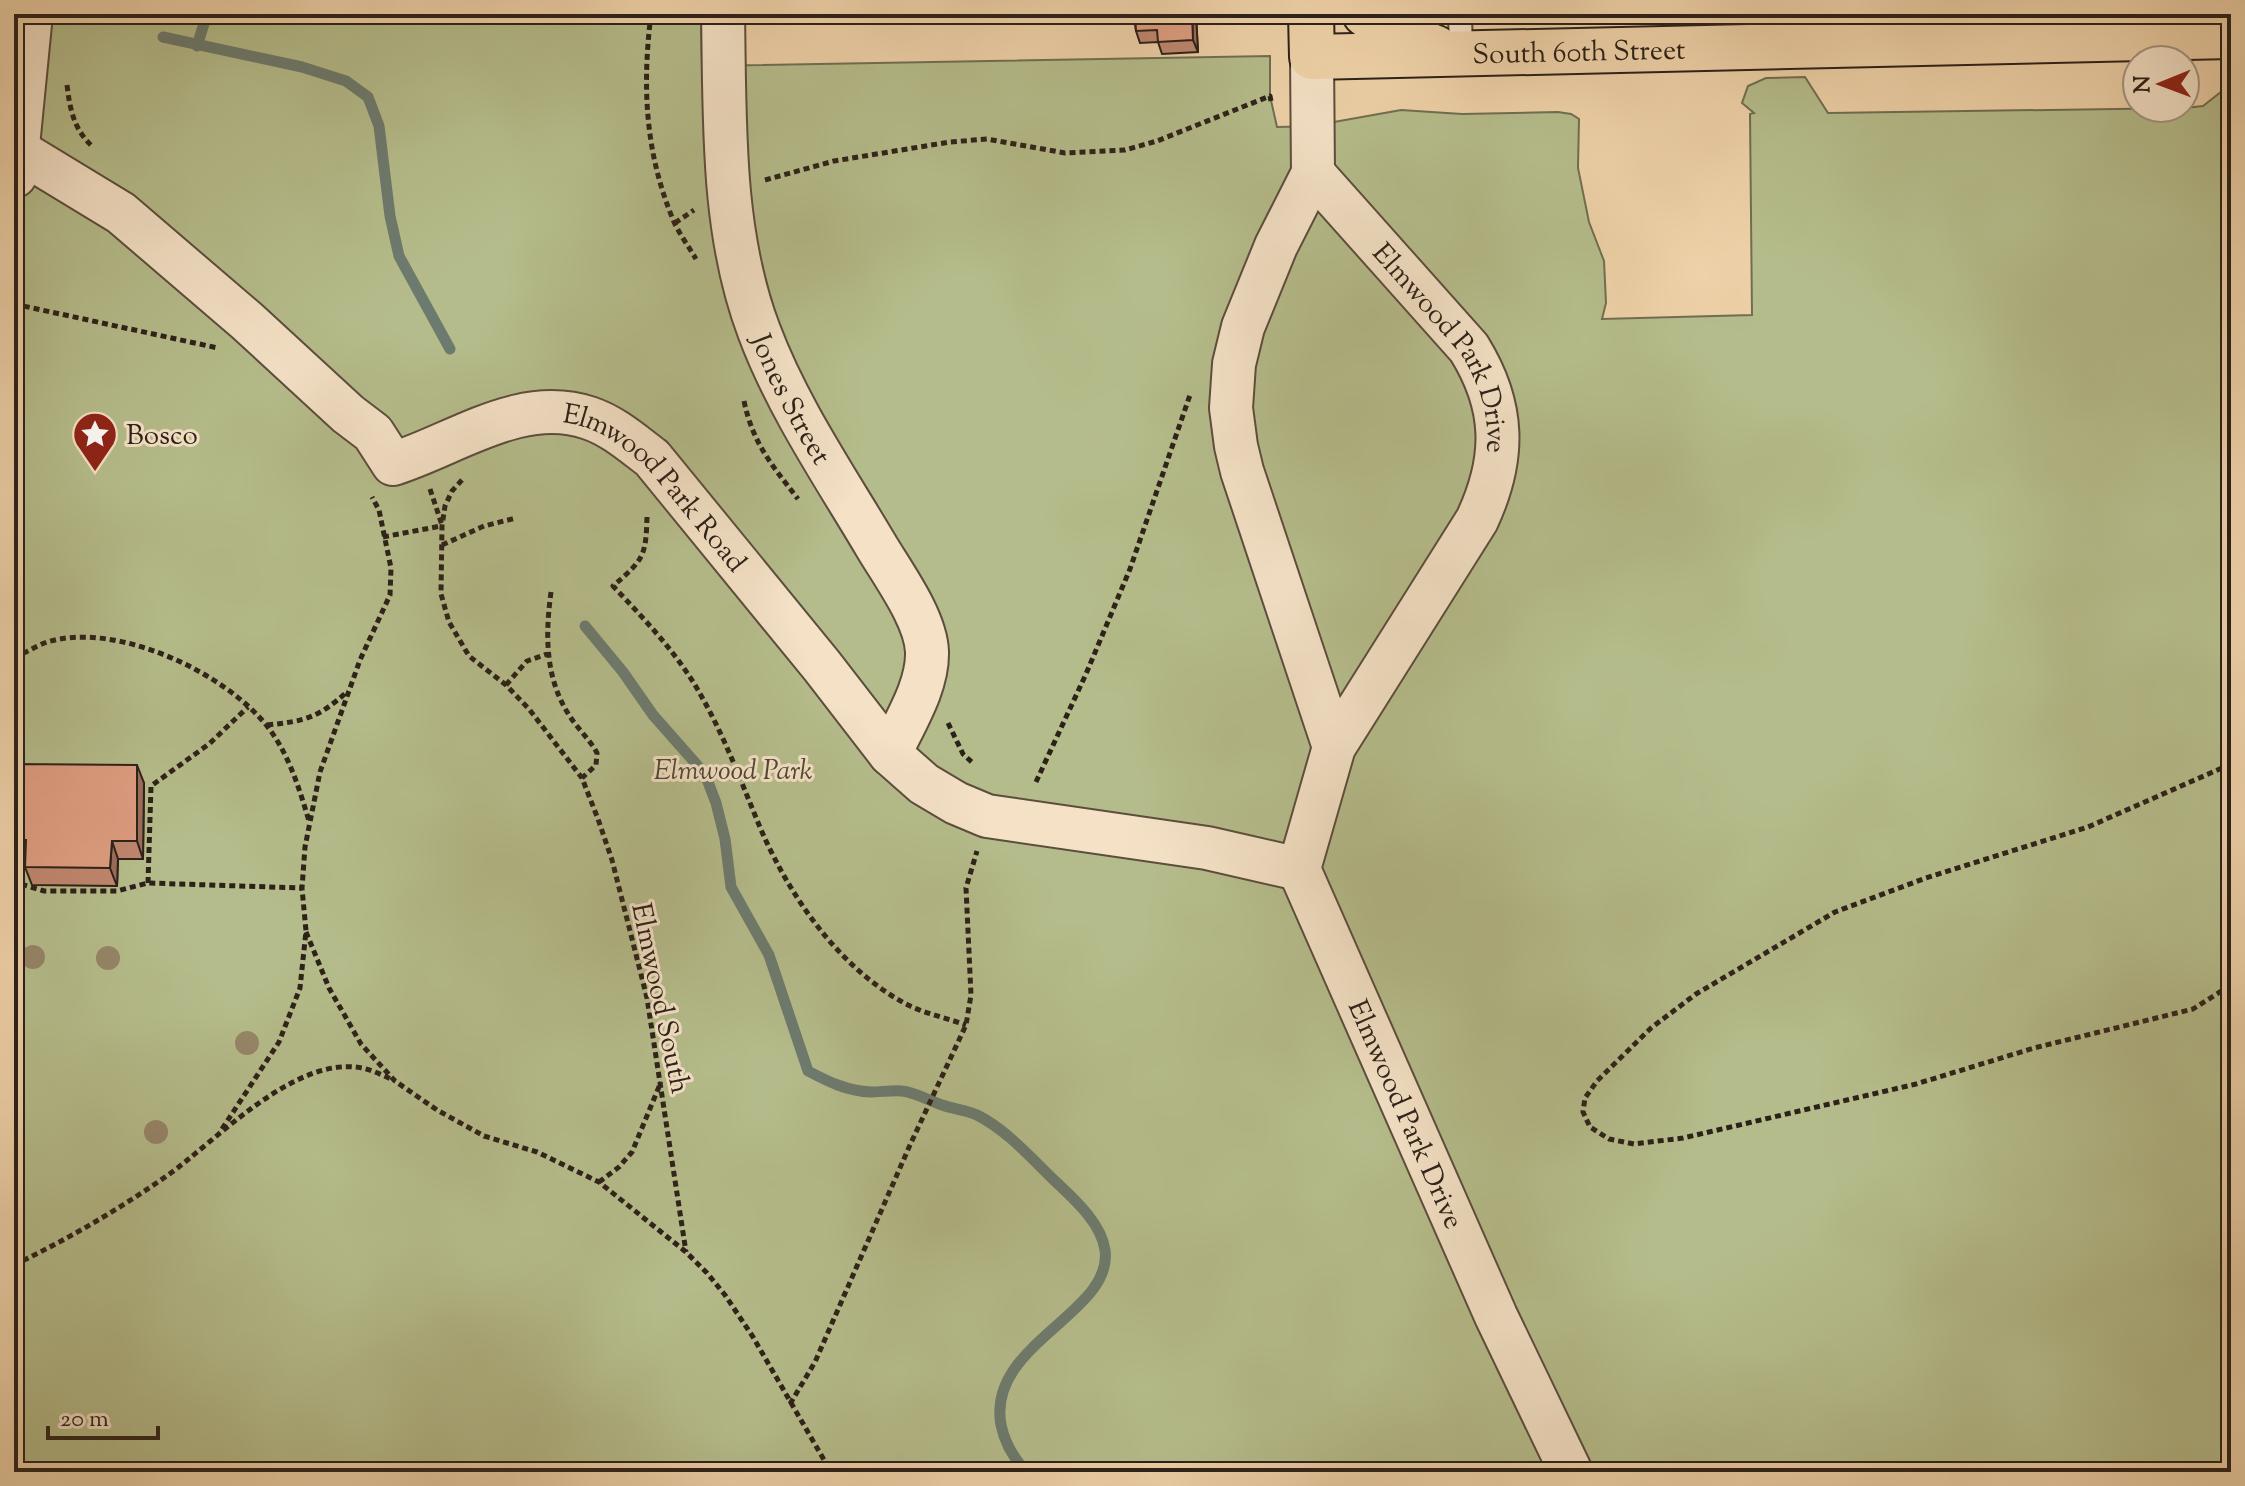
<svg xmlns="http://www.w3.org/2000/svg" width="2245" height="1486" font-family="'Sorts Mill Goudy',serif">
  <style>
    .green { fill: #b5bc8b; stroke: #706e52; stroke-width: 2 }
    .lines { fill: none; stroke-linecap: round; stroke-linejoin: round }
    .stream { stroke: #6d7b6f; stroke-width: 11 }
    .lane-casing { stroke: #5c4d3d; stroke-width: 26 }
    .street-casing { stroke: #5c4d3d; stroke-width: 46 }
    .primary-casing { stroke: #2c2119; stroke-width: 48 }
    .path { stroke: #2c2119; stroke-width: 5; stroke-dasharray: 6 4; stroke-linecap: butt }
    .lane { stroke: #f4e1c6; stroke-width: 22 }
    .street { stroke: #f4e1c6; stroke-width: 42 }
    .primary { stroke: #eed1a8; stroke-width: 44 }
    .tree { fill: #968669 }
    .wall { fill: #bf876f; stroke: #2c2119; stroke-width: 2 }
    .shaded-wall { fill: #9b6e5a; stroke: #2c2119; stroke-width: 2 }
    .building { fill: #de9d81; stroke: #2c2119; stroke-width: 2 }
    .labels { text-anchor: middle; stroke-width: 6; stroke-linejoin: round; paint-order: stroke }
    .street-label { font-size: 28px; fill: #2c2119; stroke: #f4e1c6 }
    .poi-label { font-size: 28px; fill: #2c2119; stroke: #f4e1c6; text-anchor: start }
    .park-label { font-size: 28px; font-style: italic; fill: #4e4836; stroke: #f4e1c6 }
  </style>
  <rect width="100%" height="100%" fill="#eed1a8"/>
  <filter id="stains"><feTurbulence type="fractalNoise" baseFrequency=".0025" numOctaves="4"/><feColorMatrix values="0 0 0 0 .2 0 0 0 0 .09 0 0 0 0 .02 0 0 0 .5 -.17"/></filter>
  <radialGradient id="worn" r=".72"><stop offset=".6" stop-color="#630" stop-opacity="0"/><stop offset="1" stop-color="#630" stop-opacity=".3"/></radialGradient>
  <path class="green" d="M14,14H701L702,66L1270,56V96L1277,127L1323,126L1334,122L1401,110L1462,114L1558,112L1571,114L1579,119L1578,168L1589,222L1604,261L1606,303L1602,319L1752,315L1750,114L1754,113L1742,103L1748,86L1766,78L1805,77L1828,113L2185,108L2203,106L2231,84V1472H14Z"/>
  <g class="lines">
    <g class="stream">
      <path d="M163,37L302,67L346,81L368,97L379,126L390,216L399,256L450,349"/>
      <path d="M197,46L207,14"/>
      <path d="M585,626L623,672L653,715L705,774L716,803L725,839L731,887L769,955L808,1071C829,1082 847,1091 871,1092C881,1092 892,1090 902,1091C915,1092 929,1101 942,1105C953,1109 966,1110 977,1115C1007,1130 1032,1159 1056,1182C1075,1200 1101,1223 1105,1250C1114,1313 986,1344 1001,1425C1005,1444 1014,1459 1027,1472"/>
    </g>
    <g class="lane-casing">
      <path id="lane" d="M1460,14L1461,53"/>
    </g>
    <g class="street-casing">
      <g id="street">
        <path id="s1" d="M723,14C725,119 721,231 759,331C787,406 834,475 875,544C892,573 926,618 927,652C928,687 904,723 890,754"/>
        <path d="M1312,57L1313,173L1276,246L1243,327L1234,364L1231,408L1236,446L1242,471L1334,747"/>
        <path id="s2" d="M19,151L121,213L247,321L348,414L373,433L393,464C456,444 521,395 589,418C613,426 632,443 652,458L822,666L890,754L924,784L956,803L987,816L1207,848L1299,869"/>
        <path id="s3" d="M1313,173L1469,348C1505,406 1506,458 1477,520L1334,747L1299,869L1496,1316L1571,1472"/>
        <path d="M15,176L31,14"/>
      </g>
    </g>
    <g class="primary-casing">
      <g id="primary">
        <path id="s4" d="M1311,14L1312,57L2231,36"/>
        <path d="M1365,14L1383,27L1436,48"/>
      </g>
    </g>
    <g class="path">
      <path d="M651,14C642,87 645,153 674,222C680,235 689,247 696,259"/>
      <path d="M67,85C70,110 74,130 93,147"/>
      <path d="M765,180L834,161L950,142L987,139L1065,153L1125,150L1157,141L1270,96L1271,101"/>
      <path d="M675,223L694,210"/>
      <path d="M14,304L218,348"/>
      <path d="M744,401C753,444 772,465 798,499"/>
      <path d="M462,480L452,491L445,506L442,526L441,594L449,622L469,656L506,685L529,709L582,778L598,819L612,860L647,998L686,1252"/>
      <path d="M430,489L442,525"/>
      <path d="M647,517C646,557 643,560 613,586C646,621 680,656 703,699C727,742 743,787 762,832C792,900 841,970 908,1005C926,1014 947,1018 966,1025"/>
      <path d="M383,537L441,526"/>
      <path d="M442,545L484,526L516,518"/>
      <path d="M551,592C545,636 545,680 571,718C579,730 590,740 597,753L596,765L582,778"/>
      <path d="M14,658C25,653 36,646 47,642C116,621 224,672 267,726C289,754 299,788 309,821"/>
      <path d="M506,685L527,661L547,654"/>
      <path d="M948,723L963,754L974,764"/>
      <path d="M267,725C306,721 318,718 348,691"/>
      <path d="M2231,764L2088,827L1926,878L1835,912L1696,994L1651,1028L1597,1081L1585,1098L1583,1112L1590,1127L1609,1139L1634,1144L1683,1138L1916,1084L2034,1048L2193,1009L2231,985"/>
      <path d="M1036,782L1086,674L1130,569L1190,395"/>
      <path d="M14,877L24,885L44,891H117L148,883L302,888"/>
      <path d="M148,883L151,786L209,744L248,707"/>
      <path d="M306,932L329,988L361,1044L395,1081L437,1110L484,1136L537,1152L599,1182L686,1252L707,1273L725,1295L753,1337L831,1472"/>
      <path d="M222,1129L279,1042L300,988L306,931L302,888L305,847L320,772L360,660L390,595L391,568L379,510L372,497"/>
      <path d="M599,1182L619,1167L632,1152L661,1082"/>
      <path d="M14,1265C68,1239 118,1210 168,1175C217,1140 295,1055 362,1068C372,1070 382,1075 391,1079"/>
      <path d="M790,1404L815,1362L910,1145L966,1025L971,995L966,888L977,851"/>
    </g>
    <use href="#lane" class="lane"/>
    <use href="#street" class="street"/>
    <use href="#primary" class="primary"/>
  </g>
  <g class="tree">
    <circle cx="33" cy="957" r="12"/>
    <circle cx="108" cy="958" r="12"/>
    <circle cx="247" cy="1043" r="12"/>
    <circle cx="156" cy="1132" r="12"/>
  </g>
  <g class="wall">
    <path d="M817,14H891V20L818,18Z"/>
    <path d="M930,14H994V22L933,23Z"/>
    <path d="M1118,14H1196L1198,52L1162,54L1158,42L1140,43L1136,31L1135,24H1122Z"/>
    <path d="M14,764L144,783L143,859H118L117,886L32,885L25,867V858H14Z"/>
  </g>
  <g class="shaded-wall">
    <path d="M1192,14H1196L1198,52L1193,40Z"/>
    <path d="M137,765L144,783L143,859L137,841Z"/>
    <path d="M112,841L118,859L117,886L110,868Z"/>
  </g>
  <g class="building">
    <path d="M1135,14H1192L1193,40L1158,42L1157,30L1136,31Z"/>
    <path d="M14,764L137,765V841H112L110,868L25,867L26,840H14Z"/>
  </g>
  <defs>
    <g id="sight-pin" transform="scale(2.3)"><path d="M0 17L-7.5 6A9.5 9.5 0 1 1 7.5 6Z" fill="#8f2418" stroke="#f4e1c6"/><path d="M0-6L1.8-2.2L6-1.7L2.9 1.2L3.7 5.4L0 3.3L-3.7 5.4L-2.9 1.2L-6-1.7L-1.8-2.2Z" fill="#fff"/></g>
  </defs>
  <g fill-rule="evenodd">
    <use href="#sight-pin" x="95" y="434"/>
  </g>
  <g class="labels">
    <g class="street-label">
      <text dy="10" stroke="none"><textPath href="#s4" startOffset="310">South 60th Street</textPath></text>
      <text dy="10" stroke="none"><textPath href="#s3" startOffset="222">Elmwood Park Drive</textPath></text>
      <text dy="10" stroke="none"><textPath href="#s1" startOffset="396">Jones Street</textPath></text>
      <text dy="10" stroke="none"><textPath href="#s2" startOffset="792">Elmwood Park Road</textPath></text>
      <text transform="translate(662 998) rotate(78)" y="10">Elmwood South</text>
      <text dy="10" stroke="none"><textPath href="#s3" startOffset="1078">Elmwood Park Drive</textPath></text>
    </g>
    <g class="poi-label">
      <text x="126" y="444">Bosco</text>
    </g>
    <g class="park-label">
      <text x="733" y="779">Elmwood Park</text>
    </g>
  </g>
  <rect width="2245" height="1486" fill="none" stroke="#eed1a8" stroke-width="48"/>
  <rect x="16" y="16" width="2213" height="1454" fill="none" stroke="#2c2119" stroke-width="4"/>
  <rect x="24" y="24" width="2197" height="1438" fill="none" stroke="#2c2119" stroke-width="2"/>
  <g transform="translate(2161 84) rotate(269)"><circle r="38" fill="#f4e1c6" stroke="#a49481" stroke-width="2"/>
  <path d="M0-6L14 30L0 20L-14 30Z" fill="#8f2418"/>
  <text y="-12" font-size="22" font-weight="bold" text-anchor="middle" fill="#2c2119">N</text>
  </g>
  <path d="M48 1426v12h110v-12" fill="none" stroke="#2c2119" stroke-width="4"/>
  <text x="60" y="1426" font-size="24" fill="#2c2119" stroke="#f4e1c6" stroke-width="6" paint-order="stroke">20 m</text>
  <rect width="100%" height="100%" filter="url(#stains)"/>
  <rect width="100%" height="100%" fill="url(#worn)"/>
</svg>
